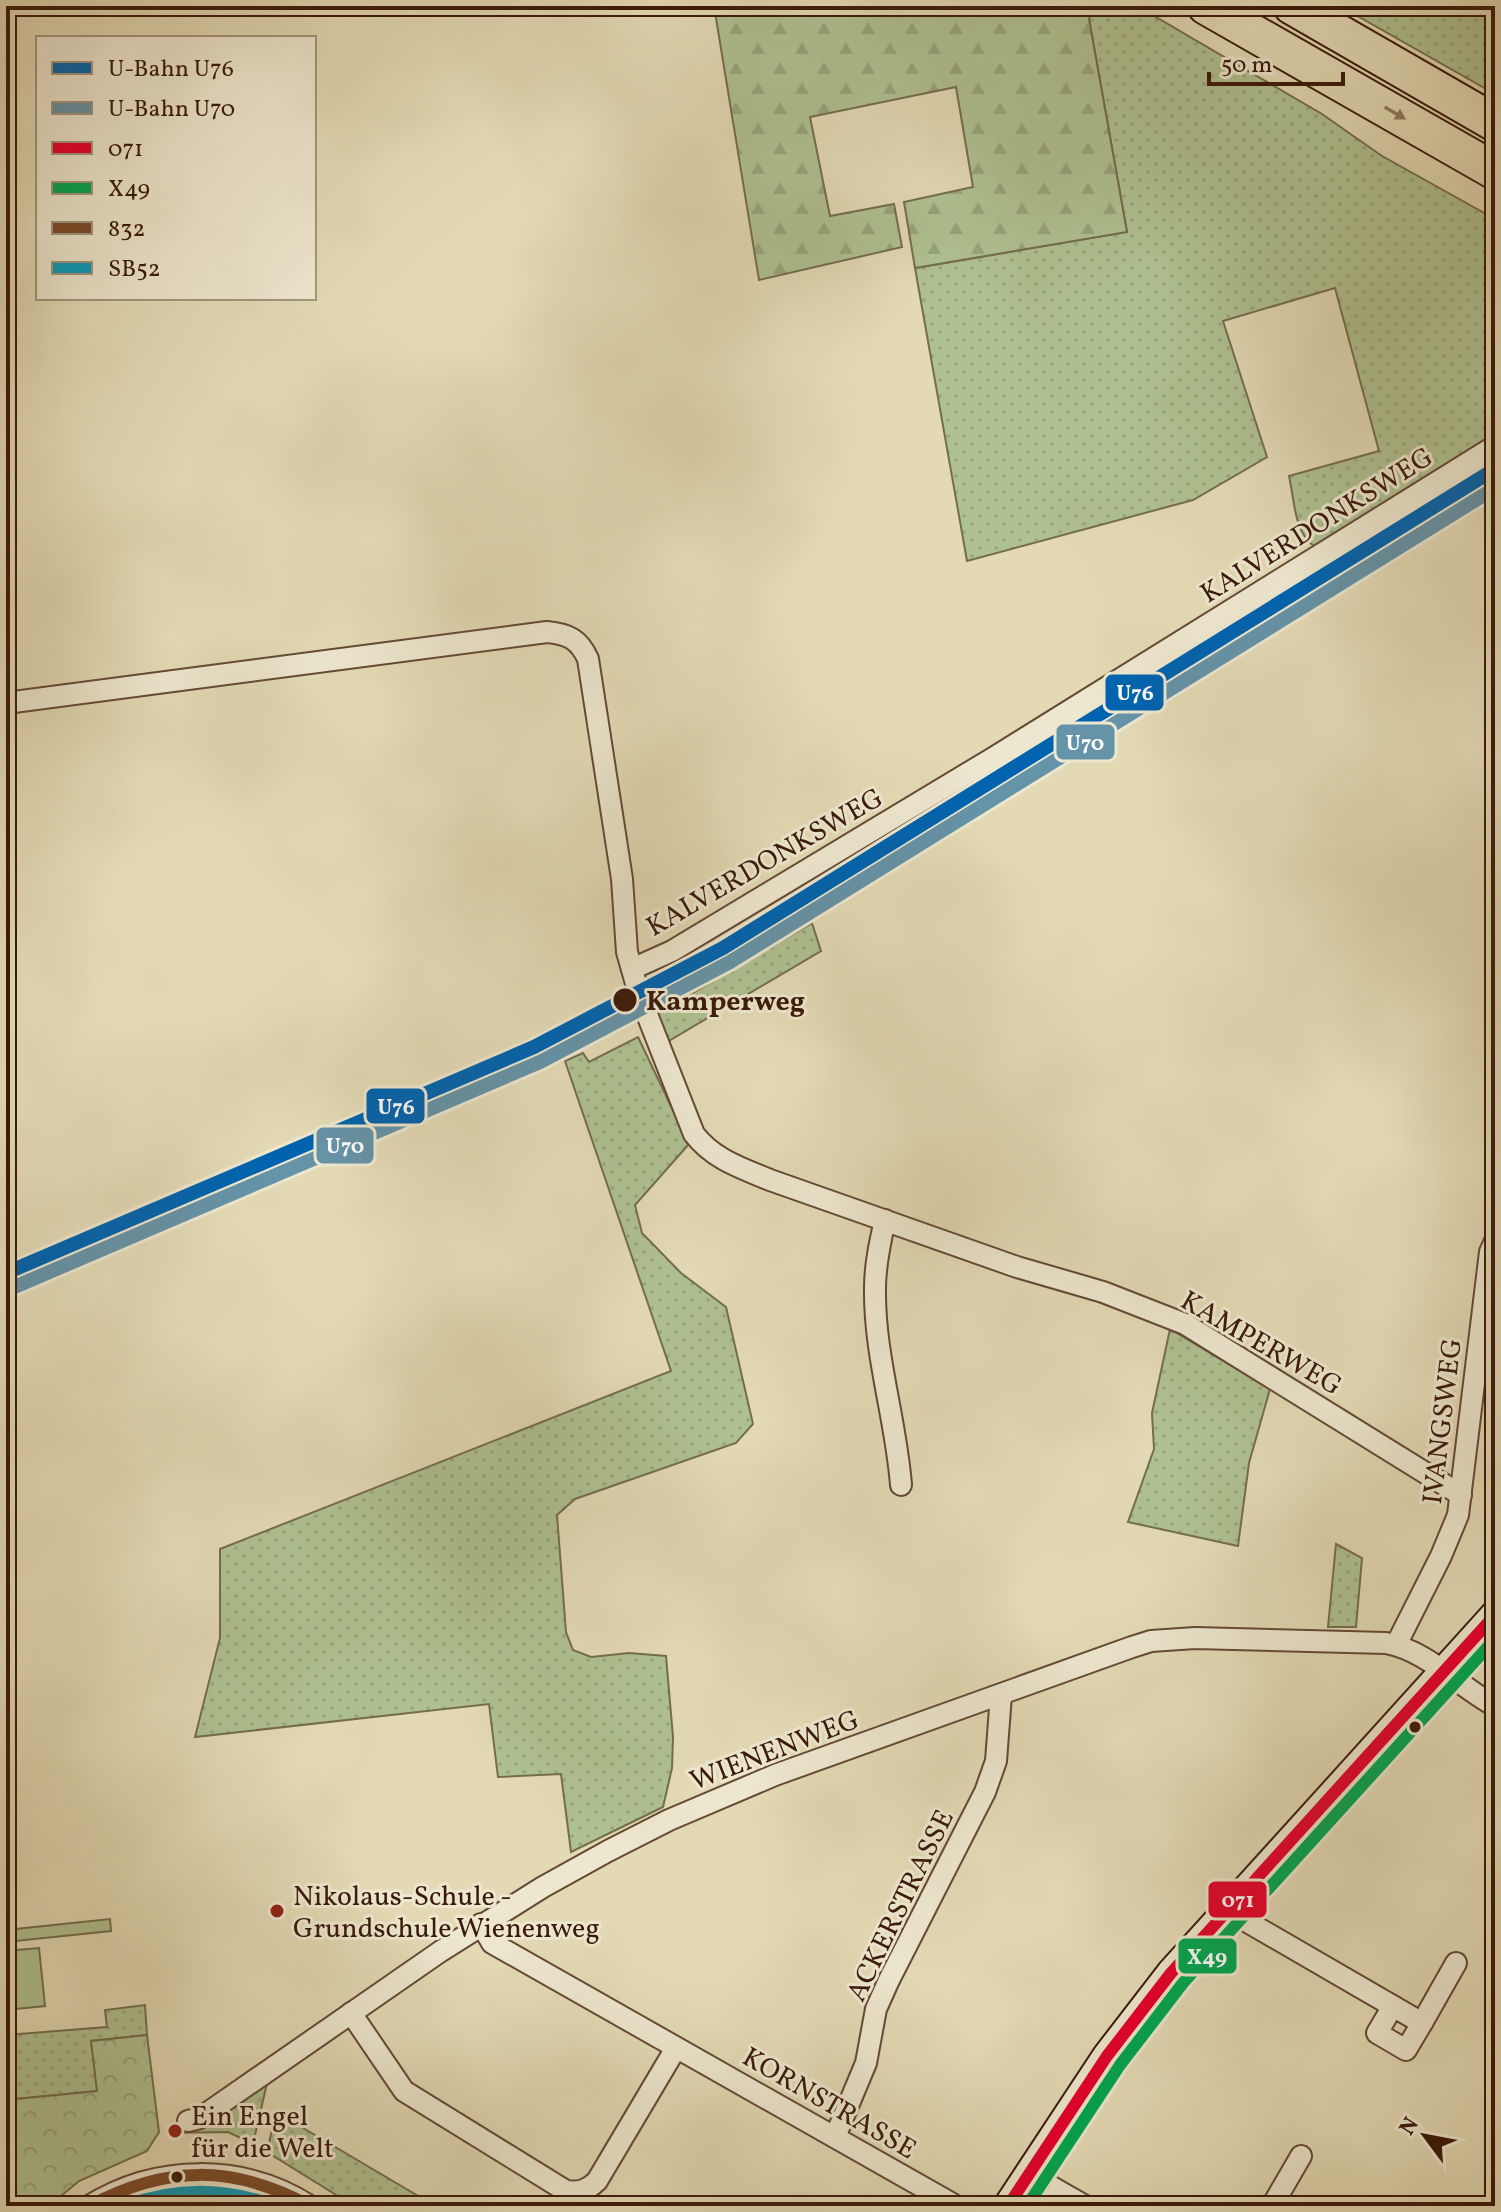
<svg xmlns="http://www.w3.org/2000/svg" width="1501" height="2212" font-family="Vollkorn,serif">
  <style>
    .grass { fill: url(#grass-dots); stroke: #746d4e; stroke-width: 2 }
    .forest { fill: url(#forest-firs); stroke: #746d4e; stroke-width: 2 }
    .park { fill: url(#park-crowns); stroke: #746d4e; stroke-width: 2 }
    .pitch { fill: #afc191; stroke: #746d4e; stroke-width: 2 }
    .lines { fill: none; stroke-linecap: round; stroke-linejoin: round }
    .minor-casing { stroke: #644935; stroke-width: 24 }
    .secondary-casing { stroke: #3a190a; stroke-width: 32 }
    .motorway-casing { stroke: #3a190a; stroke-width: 40 }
    .minor { stroke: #ede7cf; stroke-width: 20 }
    .secondary { stroke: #ede7cf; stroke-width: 28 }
    .motorway { stroke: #e3dab5; stroke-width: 36 }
    .bus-1-casing { stroke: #ede7cf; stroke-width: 18 }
    .bus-2-casing { stroke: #ede7cf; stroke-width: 18 }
    .bus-3-casing { stroke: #ede7cf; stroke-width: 18 }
    .bus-4-casing { stroke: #ede7cf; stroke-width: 18 }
    .bus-1 { stroke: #e4002b; stroke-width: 12 }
    .bus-2 { stroke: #00a651; stroke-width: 12 }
    .bus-3 { stroke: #7a4b2a; stroke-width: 12 }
    .bus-4 { stroke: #069bba; stroke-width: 12 }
    .metro-1-casing { stroke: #ede7cf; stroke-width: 20 }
    .metro-2-casing { stroke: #ede7cf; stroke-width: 20 }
    .metro-1 { stroke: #0063af; stroke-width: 14 }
    .metro-2 { stroke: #6593a8; stroke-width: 14 }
    .oneway { fill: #8e7a60 }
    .stop-dot { fill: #3a190a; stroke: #ede7cf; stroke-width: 3 }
    .poi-dot { fill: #8f2418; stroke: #ede7cf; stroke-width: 3 }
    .labels { text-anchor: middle; stroke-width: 6; stroke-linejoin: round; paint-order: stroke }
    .street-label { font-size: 28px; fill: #3a190a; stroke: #ede7cf }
    .stop-label { font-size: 28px; font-weight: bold; fill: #3a190a; stroke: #ede7cf; text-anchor: start }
    .poi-label { font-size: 28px; fill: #3a190a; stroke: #ede7cf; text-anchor: start }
    .line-badge { stroke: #ede7cf; stroke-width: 3 }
    .badge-label { font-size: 22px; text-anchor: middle; font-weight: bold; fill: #fff }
  </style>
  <defs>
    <pattern id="grass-dots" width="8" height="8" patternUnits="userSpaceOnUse" patternTransform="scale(2)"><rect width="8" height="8" fill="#afc191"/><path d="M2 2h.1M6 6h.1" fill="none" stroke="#97a57c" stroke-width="1.8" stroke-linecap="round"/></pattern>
    <pattern id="forest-firs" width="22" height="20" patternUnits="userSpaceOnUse" patternTransform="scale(2)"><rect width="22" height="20" fill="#afc191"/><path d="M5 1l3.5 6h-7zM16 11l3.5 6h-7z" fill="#97a57c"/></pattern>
    <pattern id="park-crowns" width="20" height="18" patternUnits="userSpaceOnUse" patternTransform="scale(2)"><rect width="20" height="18" fill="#afc191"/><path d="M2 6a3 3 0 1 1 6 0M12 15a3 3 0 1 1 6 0" fill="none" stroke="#97a57c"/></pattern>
  </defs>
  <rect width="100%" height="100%" fill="#e3dab5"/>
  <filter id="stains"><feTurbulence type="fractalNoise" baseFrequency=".0025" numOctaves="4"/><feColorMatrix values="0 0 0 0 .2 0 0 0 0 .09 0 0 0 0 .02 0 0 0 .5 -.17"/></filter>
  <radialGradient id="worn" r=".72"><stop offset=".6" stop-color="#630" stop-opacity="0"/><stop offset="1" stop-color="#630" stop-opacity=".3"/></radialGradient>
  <g class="grass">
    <path d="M1092,6H1137L1322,114L1382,156L1495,219V436L1383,506L1314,546C1294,533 1294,497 1289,476L1379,451L1335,288L1223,321L1267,457L1193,500L967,561L915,268L1127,232L1089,19Z"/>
    <path d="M1340,6H1495V94L1354,14Z"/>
    <path d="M812,923L821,951L667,1042L657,1014Z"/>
    <path d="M638,1037L689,1144L635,1205L642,1233L681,1273L726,1307L753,1424L736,1443L575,1499L557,1515L566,1632L573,1650L591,1657L629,1653L666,1656L673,1737L672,1768L663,1807L571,1852L561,1774L498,1777L489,1704L195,1737L220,1638V1549L671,1371L565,1061L583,1053L589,1062Z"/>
    <path d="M1170,1329L1270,1389L1249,1463L1238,1546L1128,1522L1154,1449L1152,1413Z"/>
    <path d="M1336,1544L1362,1558L1356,1627H1328Z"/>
    <path d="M145,2005L147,2035L91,2041L98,2091L6,2100V2035L107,2027L105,2010Z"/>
    <path d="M267,2083L253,2144L228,2132L169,2133L176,2128H200Z"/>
    <path d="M276,2112L435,2206H354L267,2152Z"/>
  </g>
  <path class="forest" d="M714,6H1092L1089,19L1127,232L915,268L904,202L973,187L956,87L810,117L830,216L894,204L902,247L759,280Z"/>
  <path class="park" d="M147,2035L159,2132L147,2151L79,2181L49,2206H6V2100L97,2091L91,2041Z"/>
  <g class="pitch">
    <path d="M110,1919L111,1931L6,1942V1930Z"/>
    <path d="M39,1948L45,2006L6,2010V1951Z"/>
  </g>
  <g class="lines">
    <g class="minor-casing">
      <g id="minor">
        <path d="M6,703L547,632C568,634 579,639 588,659L622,879L627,952L639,994L694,1134C713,1159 741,1168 770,1180L1017,1267L1103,1292L1185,1324L1461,1495"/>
        <path d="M632,969L672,951L993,758L1495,446"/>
        <path d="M885,1220C880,1242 875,1265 875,1288C874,1355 896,1419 901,1485"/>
        <path d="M1396,1645L1441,1556L1458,1515L1490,1252L1495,1241"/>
        <path d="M1227,1910L1422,2023L1456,1963"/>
        <path d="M481,1924L492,1943L956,2206"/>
        <path d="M1393,2006L1377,2033L1406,2050L1422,2023"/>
        <path d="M351,2013L404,2091L566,2191C579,2193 588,2190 597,2181L676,2048"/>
        <path d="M188,2121L200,2118L441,1951L543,1887L608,1851L669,1820L775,1775L1132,1647L1151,1641L1195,1638L1386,1643C1428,1651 1458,1686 1495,1706"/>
        <path d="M835,2137L866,2063L876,2009L889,1980L985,1792L996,1761L1001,1695"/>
        <path d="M1029,2174L1085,2206"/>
        <path d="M89,2206C156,2164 243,2163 310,2206"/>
        <path d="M1272,2206L1301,2156"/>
      </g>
    </g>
    <g class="secondary-casing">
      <path id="secondary" d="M1008,2206L1107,2056L1171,1973L1495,1615"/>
    </g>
    <g class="motorway-casing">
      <g id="motorway">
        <path d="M1206,6L1495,171"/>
        <path d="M1292,6L1495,123"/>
      </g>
    </g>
    <use href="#minor" class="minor"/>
    <use href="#secondary" class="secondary"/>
    <use href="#motorway" class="motorway"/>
    <g class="bus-1-casing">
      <path id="bus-1" d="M1008,2206L1107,2056L1171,1973L1495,1615"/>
    </g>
    <g class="bus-2-casing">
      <path id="bus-2" d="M1027,2206L1120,2065L1183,1983L1495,1639"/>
    </g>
    <g class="bus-3-casing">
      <path id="bus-3" d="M89,2206C166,2165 233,2164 310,2206"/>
    </g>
    <g class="bus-4-casing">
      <path id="bus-4" d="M124,2206C176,2187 224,2187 276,2206"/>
    </g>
    <use href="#bus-1" class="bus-1"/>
    <use href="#bus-2" class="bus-2"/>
    <use href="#bus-3" class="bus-3"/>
    <use href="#bus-4" class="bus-4"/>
    <g class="metro-1-casing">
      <path id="metro-1" d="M6,1273L534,1047L723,948L1495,469"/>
    </g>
    <g class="metro-2-casing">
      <path id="metro-2" d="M12,1288L540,1062L730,962L1495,488"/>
    </g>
    <use href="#metro-1" class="metro-1"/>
    <use href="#metro-2" class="metro-2"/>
  </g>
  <defs><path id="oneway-solid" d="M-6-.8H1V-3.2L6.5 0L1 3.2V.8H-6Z" transform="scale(2)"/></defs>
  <use class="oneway" href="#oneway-solid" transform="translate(1395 113) rotate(30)"/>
  <g class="stop-dot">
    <circle cx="625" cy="1000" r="13"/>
    <circle cx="1415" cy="1727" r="7"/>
    <circle cx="177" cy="2177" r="7"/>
  </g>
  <g class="poi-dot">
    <circle cx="277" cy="1911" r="8"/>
    <circle cx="175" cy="2131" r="8"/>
  </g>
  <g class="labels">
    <g class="street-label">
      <text transform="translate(1316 524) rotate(-32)" y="10">KALVERDONKSWEG</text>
      <text transform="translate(764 861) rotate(-30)" y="10">KALVERDONKSWEG</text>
      <text transform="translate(1262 1342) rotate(30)" y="10">KAMPERWEG</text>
      <text transform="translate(1441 1421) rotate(-83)" y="10">IVANGSWEG</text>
      <text transform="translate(774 1749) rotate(-21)" y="10">WIENENWEG</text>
      <text transform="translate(899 1905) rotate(-64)" y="10">ACKERSTRASSE</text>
      <text transform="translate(830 2102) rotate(30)" y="10">KORNSTRASSE</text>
    </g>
    <g class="stop-label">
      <text x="646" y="1010">Kamperweg</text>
    </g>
    <g class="poi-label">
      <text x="293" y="1905">Nikolaus-Schule -<tspan x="293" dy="32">Grundschule Wienenweg</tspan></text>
      <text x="191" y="2125">Ein Engel<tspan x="191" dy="32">für die Welt</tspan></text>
    </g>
  </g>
  <g class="line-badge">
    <rect x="1104" y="673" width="61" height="39" rx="8" fill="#0063af"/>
    <rect x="1055" y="723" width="61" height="38" rx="8" fill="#6593a8"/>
    <rect x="365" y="1087" width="61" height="38" rx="8" fill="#0063af"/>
    <rect x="315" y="1126" width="60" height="39" rx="8" fill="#6593a8"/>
    <rect x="1207" y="1880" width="61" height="39" rx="8" fill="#e4002b"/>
    <rect x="1177" y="1937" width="61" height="38" rx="8" fill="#00a651"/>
  </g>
  <g class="badge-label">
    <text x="1135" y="700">U76</text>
    <text x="1085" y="750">U70</text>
    <text x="396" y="1114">U76</text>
    <text x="345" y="1153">U70</text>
    <text x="1238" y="1907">071</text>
    <text x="1207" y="1964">X49</text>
  </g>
  <rect width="1501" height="2212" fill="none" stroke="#e3dab5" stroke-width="32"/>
  <rect x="8" y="8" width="1485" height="2196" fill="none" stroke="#3a190a" stroke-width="4"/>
  <rect x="16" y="16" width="1469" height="2180" fill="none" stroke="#3a190a" stroke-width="2"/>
  <rect x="36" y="36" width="280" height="264" fill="#ede7cf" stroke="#a59580" stroke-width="2"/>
  <rect x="52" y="62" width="40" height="12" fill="#0063af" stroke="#a59580" stroke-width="2"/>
  <text x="108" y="76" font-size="24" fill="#3a190a">U-Bahn U76</text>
  <rect x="52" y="102" width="40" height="12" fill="#6593a8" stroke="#a59580" stroke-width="2"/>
  <text x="108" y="116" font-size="24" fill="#3a190a">U-Bahn U70</text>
  <rect x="52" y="142" width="40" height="12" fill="#e4002b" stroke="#a59580" stroke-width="2"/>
  <text x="108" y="156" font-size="24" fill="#3a190a">071</text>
  <rect x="52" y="182" width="40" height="12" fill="#00a651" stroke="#a59580" stroke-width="2"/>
  <text x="108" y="196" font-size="24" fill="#3a190a">X49</text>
  <rect x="52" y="222" width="40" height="12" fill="#7a4b2a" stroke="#a59580" stroke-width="2"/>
  <text x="108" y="236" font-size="24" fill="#3a190a">832</text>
  <rect x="52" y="262" width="40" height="12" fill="#069bba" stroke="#a59580" stroke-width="2"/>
  <text x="108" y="276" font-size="24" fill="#3a190a">SB52</text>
  <g transform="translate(1425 2136) rotate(302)" stroke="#ede7cf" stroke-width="6" paint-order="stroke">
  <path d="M0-6L14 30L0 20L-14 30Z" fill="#3a190a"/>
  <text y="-12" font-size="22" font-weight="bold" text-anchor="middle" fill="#3a190a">N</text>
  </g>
  <path d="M1209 72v12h134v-12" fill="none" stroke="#3a190a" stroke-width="4"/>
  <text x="1221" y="72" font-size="24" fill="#3a190a" stroke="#ede7cf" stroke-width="6" paint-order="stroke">50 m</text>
  <rect width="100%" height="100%" filter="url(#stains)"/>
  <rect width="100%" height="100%" fill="url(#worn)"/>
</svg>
